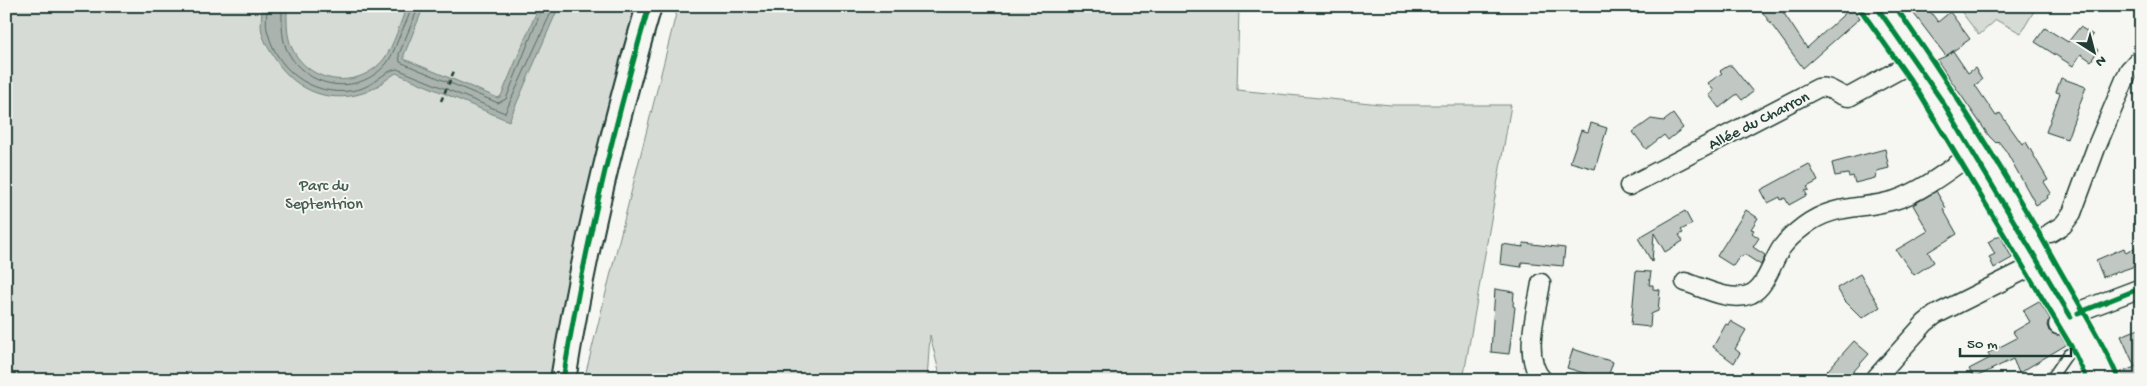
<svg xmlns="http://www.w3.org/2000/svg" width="2147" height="386" font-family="'Gochi Hand',sans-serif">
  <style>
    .green { fill: #d6dbd6; stroke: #7a8c85 }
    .water { fill: #aab3ae; stroke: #72847d }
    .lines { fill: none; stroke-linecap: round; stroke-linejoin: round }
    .shore { stroke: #576c65; stroke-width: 1 }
    .building { fill: #c1c8c3; stroke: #1f3d34 }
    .lane-casing { stroke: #1f3d34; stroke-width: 12 }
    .street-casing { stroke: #1f3d34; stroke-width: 21 }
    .secondary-casing { stroke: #1f3d34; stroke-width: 28 }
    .primary-casing { stroke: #1f3d34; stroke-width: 31 }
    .path { stroke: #1f3d34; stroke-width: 2.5; stroke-dasharray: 5 4; stroke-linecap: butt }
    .lane { stroke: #f6f6f2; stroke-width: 9 }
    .street { stroke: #f6f6f2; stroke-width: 18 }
    .secondary { stroke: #f6f6f2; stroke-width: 24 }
    .primary { stroke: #f6f6f2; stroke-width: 28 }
    .cycleway-casing { stroke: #f6f6f2; stroke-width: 8 }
    .cycleway { stroke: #00873e; stroke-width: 5 }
    .labels { text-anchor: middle; stroke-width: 4; stroke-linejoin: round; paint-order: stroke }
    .street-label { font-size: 16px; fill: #1f3d34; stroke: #f6f6f2 }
    .park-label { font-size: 16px; fill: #445d54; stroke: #f6f6f2 }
  </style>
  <rect width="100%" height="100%" fill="#f6f6f2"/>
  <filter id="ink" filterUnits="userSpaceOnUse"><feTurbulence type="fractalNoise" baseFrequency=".02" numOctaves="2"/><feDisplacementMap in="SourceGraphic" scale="10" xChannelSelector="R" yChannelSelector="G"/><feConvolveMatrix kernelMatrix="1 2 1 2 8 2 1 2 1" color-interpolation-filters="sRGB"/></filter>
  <g filter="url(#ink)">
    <g class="green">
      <path d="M6,6H641L602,126L552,380H6Z"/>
      <path d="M678,6H1239L1237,90L1391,105H1511L1463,380H941L930,335L927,380H584Z"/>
      <path d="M1957,6H2037L2021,33L1996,20L1979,35Z"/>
    </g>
    <path class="water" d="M262,6H287C287,20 286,35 292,48C309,84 358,91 384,59C394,45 400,23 407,6H424L404,55V59L498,98L501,96L539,6H559L509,121L396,73C385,80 376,89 363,93C326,105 291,88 272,54C268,48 264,40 262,33C260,25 262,15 262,6Z"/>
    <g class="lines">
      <g class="shore">
        <path d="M267,6C267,15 265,25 268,33C278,74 319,100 360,89C374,85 384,71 397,69L505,113L554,6"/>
        <path d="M282,6C282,20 281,35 286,48C304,89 358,98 387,63C393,55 396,44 400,35C404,26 410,16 411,6"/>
        <path d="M419,6L399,54L400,62L498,103L506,99L543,6"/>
      </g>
    </g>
    <g class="building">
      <path d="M1758,6H1779L1807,48L1852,7L1860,18L1803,68Z"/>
      <path d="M1908,6H1926L1938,22L1950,12L1970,39L1946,56L1953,51L1968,73L1975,68L1982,80L1975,85L1996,116L2000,113L2022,144L2026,142L2048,180L2044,182L2051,193L2047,196L2048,198L2036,205L2006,151L1998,141L1996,143L1989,136L1937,60L1946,56Z"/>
      <path d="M2080,27L2093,35L2088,43L2098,50L2091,61L2081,54L2073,66L2035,42L2045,28L2068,42Z"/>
      <path d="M1728,66H1732L1753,92L1742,100L1737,94L1719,108L1709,95L1714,91L1708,83L1722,73L1720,71Z"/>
      <path d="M2061,78L2086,87L2067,139L2046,132L2060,93L2056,92Z"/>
      <path d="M1673,114L1683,128L1668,140L1664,135L1646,149L1633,132L1651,119L1664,121Z"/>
      <path d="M1591,123L1607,128L1595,169L1570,162L1581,130L1588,132Z"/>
      <path d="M1885,149L1889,168L1877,171L1875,178L1855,183L1853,176L1849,177L1848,174L1835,176L1832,163Z"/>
      <path d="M1809,164L1818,181L1807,187L1809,190L1805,191L1807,195L1789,205L1785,198L1781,200L1780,197L1768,203L1761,190Z"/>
      <path d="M1936,191L1946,208L1943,209L1957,234L1928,252L1934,262L1914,275L1896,250L1928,231L1913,205Z"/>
      <path d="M1746,210L1758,218L1751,229L1754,230L1752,233L1759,238L1753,247L1765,255L1761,265L1744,254L1742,257L1740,256L1733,266L1717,256Z"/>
      <path d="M1685,211L1692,224L1681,230L1683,233L1679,235L1683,241L1665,252L1654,233L1652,262L1638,238Z"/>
      <path d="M2000,235L2012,258L1994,268L1989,257L1995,254L1988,242Z"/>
      <path d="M1524,243L1565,248L1563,266L1522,262L1521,267L1500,264L1502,244L1523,247Z"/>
      <path d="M2141,244V264L2103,277L2096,260L2124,248L2126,253Z"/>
      <path d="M1636,271L1651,272L1649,285H1653V289L1660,290L1658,311L1651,314L1650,327L1631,325Z"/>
      <path d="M1860,274L1880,307L1862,318L1844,300L1837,288Z"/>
      <path d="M1495,289L1514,292L1513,306L1515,307L1509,354L1491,352Z"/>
      <path d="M2039,301L2050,319L2047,325L2049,331L2060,335L2066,345L2019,373L2013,359L1974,378L1969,369L1990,358L1988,353L2017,338L2013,332L2030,322L2023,310Z"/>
      <path d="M1730,321L1746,330L1735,349L1740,353L1734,363L1713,347L1726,324L1728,325Z"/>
      <path d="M2141,328V380H2118L2117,374L2135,367L2121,336Z"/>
      <path d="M1854,341L1869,354L1846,380H1819Z"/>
      <path d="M1573,349L1613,362L1607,380L1567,368Z"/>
    </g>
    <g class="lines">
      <g class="lane-casing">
        <path id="lane" d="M2050,380L2068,354L2085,346"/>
      </g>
      <g class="street-casing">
        <g id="street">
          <path d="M1629,186L1818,88C1831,85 1838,97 1849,97L1915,61"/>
          <path d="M2050,233L2063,225L2072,213L2096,148L2129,70L2141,57"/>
          <path d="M1685,282C1704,288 1731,303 1751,294C1767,286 1772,261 1782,247C1788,239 1796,232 1804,226C1834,203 1862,210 1895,200C1923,191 1949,170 1973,153"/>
          <path d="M1541,283C1537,310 1521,359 1543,380"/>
          <path d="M2058,325L2083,310L2141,288"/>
          <path d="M1874,380L1925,323L1935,315L2039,263"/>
        </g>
      </g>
      <g class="secondary-casing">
        <path id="secondary" d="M563,380C583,254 613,129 649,6"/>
      </g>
      <g class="primary-casing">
        <path id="primary" d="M1876,6L1950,114L2084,339L2103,380"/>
      </g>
      <path class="path" d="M441,101L454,71"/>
      <use href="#lane" class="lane"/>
      <use href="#street" class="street"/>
      <use href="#secondary" class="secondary"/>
      <use href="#primary" class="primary"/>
      <g class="cycleway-casing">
        <g id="cycleway">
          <path d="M1858,6L1916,88L2071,346L2087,380"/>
          <path d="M1876,6L1942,101L2071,317"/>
          <path d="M1895,6C1954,90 2008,177 2058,267C2079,304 2102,340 2119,380"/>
          <path d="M2078,313L2141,288"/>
          <path d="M563,380C583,254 613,129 649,6"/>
        </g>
      </g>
      <use href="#cycleway" class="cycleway"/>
    </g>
  </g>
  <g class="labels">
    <g class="street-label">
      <text transform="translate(1758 119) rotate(-27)" y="6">Allée du Charron</text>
    </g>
    <g class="park-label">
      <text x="324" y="190">Parc du<tspan x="324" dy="18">Septentrion</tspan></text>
    </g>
  </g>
  <rect width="2147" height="386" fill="none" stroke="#f6f6f2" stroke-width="25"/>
  <rect x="12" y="12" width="2122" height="361" fill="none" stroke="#1f3d34" stroke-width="2" filter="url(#ink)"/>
  <g transform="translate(2094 52) rotate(144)" stroke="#f6f6f2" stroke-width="4" paint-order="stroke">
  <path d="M0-4L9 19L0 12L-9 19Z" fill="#1f3d34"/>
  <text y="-8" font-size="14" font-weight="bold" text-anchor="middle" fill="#1f3d34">N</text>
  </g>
  <path d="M1960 348v8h111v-8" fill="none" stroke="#1f3d34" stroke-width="2.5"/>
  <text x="1967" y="348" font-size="15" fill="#1f3d34" stroke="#f6f6f2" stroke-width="4" paint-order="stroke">50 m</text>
</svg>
